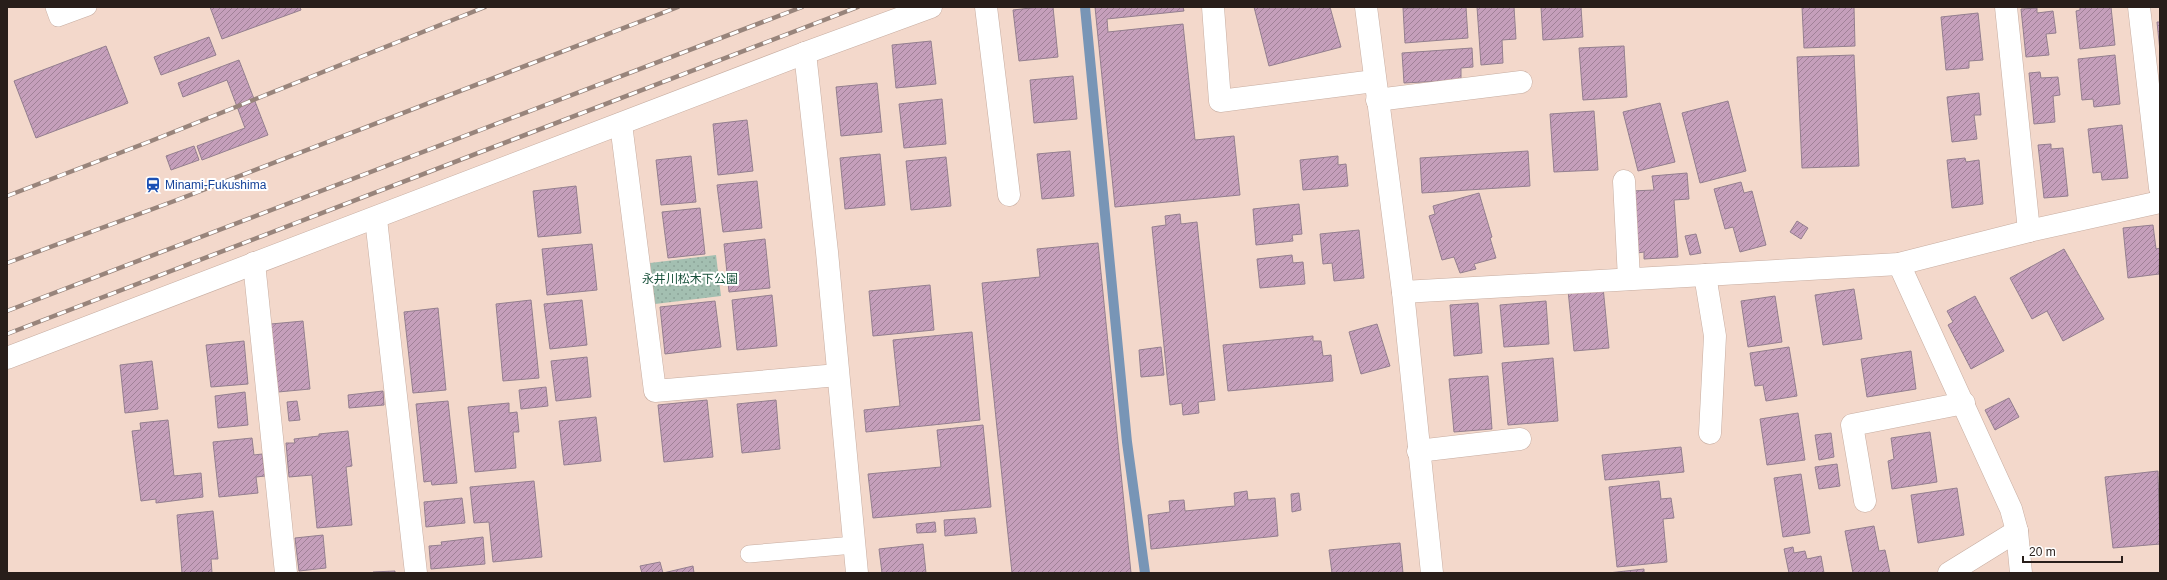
<svg xmlns="http://www.w3.org/2000/svg" width="2167" height="580" font-family="Helvetica,'Noto Sans JP',sans-serif">
  <style>
    .grass { fill: url(#grass-dots) }
    .lines { fill: none; stroke-linecap: round; stroke-linejoin: round }
    .stream { stroke: #7895b6; stroke-width: 10 }
    .building { fill: url(#building-hatch); stroke: #947f8f }
    .service-casing { stroke: #c7ada1; stroke-width: 18 }
    .minor-casing { stroke: #c7ada1; stroke-width: 23 }
    .service { stroke: #fff; stroke-width: 17 }
    .minor { stroke: #fff; stroke-width: 22 }
    .rail-casing { stroke: #98847b; stroke-width: 4.5 }
    .rail { stroke: #fff; stroke-width: 3; stroke-dasharray: 9; stroke-linecap: butt }
    .labels { text-anchor: middle; stroke-width: 4; stroke-linejoin: round; paint-order: stroke }
    .transit-label { font-size: 12px; fill: #164399; stroke: #fff; text-anchor: start }
    .park-label { font-size: 12px; fill: #17503a; stroke: #fff }
  </style>
  <defs>
    <pattern id="grass-dots" width="8" height="8" patternUnits="userSpaceOnUse"><rect width="8" height="8" fill="#a3bfb1"/><path d="M2 2h.1M6 6h.1" fill="none" stroke="#8ca498" stroke-width="1.8" stroke-linecap="round"/></pattern>
    <pattern id="building-hatch" width="6" height="6" patternUnits="userSpaceOnUse"><rect width="6" height="6" fill="#c59fbb"/><path d="M-1 1l2-2M0 6l6-6M5 7l2-2" fill="none" stroke="#a08197"/></pattern>
  </defs>
  <rect width="100%" height="100%" fill="#f3d8cb"/>
  <path class="grass" d="M716,255L721,296L655,304L650,263Z"/>
  <g class="lines">
    <path class="stream" d="M1085,7L1127,442L1145,573"/>
  </g>
  <g class="building">
    <path d="M210,7H300L301,10L222,39Z"/>
    <path d="M1039,7H1053L1058,57L1019,61L1013,10Z"/>
    <path d="M1095,7H1183L1184,11L1107,19L1108,32L1183,24L1195,140L1234,136L1240,195L1115,207Z"/>
    <path d="M1254,7H1330L1341,47L1269,66Z"/>
    <path d="M1466,7L1468,38L1405,43L1403,8Z"/>
    <path d="M1477,7H1514L1516,39L1502,40L1503,63L1481,65Z"/>
    <path d="M1541,7H1581L1583,37L1543,40Z"/>
    <path d="M1802,7H1854L1855,46L1804,48Z"/>
    <path d="M2080,7H2111L2115,45L2080,49L2076,11L2080,10Z"/>
    <path d="M2037,8V13L2053,11L2056,33L2046,34L2049,55L2026,57L2021,9Z"/>
    <path d="M1978,13L1983,60L1969,61V68L1946,70L1941,17Z"/>
    <path d="M2157,22H2160V51Z"/>
    <path d="M209,37L216,55L161,75L154,57Z"/>
    <path d="M931,41L936,84L896,88L892,45Z"/>
    <path d="M106,46L128,103L36,138L14,81Z"/>
    <path d="M1624,46L1627,97L1583,100L1579,48Z"/>
    <path d="M1472,48L1473,67L1461,68V80L1404,83L1402,53Z"/>
    <path d="M1854,55L1859,166L1802,168L1797,57Z"/>
    <path d="M2115,55L2120,104L2094,107L2093,99L2082,100L2078,59Z"/>
    <path d="M239,60L268,135L202,160L197,146L245,128L227,80L183,97L178,83Z"/>
    <path d="M2040,72L2041,78L2058,77L2060,95L2053,96L2055,122L2034,124L2029,73Z"/>
    <path d="M1073,76L1077,119L1034,123L1030,80Z"/>
    <path d="M877,83L882,132L841,136L836,87Z"/>
    <path d="M1979,93L1981,115H1974L1977,139L1952,142L1947,97Z"/>
    <path d="M942,99L946,144L904,148L899,104Z"/>
    <path d="M1728,101L1746,171L1700,183L1682,113Z"/>
    <path d="M1660,103L1675,162L1638,171L1623,112Z"/>
    <path d="M1594,111L1598,170L1554,172L1550,114Z"/>
    <path d="M747,120L753,171L718,175L713,124Z"/>
    <path d="M2122,125L2128,178L2102,180L2101,172L2093,173L2088,129Z"/>
    <path d="M2051,144V149L2063,148L2068,196L2044,198L2038,145Z"/>
    <path d="M194,146L199,160L171,170L166,156Z"/>
    <path d="M1070,151L1074,196L1042,199L1037,154Z"/>
    <path d="M1528,151L1530,186L1422,193L1420,158Z"/>
    <path d="M880,154L885,205L845,209L840,158Z"/>
    <path d="M691,156L696,202L661,205L656,160Z"/>
    <path d="M1338,156V165L1346,164L1348,186L1303,190L1300,160Z"/>
    <path d="M946,157L951,206L911,210L906,161Z"/>
    <path d="M1965,158L1966,162L1979,160L1983,204L1952,208L1947,160Z"/>
    <path d="M1687,173L1689,199L1674,200L1678,257L1644,259V252L1637,253L1632,191L1654,190L1652,176Z"/>
    <path d="M757,181L762,228L723,232L717,185Z"/>
    <path d="M1741,182L1744,193L1752,191L1766,245L1740,252L1733,227L1725,229L1714,189Z"/>
    <path d="M576,186L581,233L538,237L533,191Z"/>
    <path d="M1479,193L1492,237L1490,238L1496,258L1474,264L1476,269L1460,273L1454,257L1442,260L1429,216L1435,214L1433,206Z"/>
    <path d="M1299,204L1302,234L1292,235L1293,241L1256,245L1253,209Z"/>
    <path d="M700,208L705,254L668,258L662,212Z"/>
    <path d="M1180,214L1181,224L1197,222L1215,400L1198,402L1199,413L1183,415L1182,403L1170,405L1152,227L1166,225L1165,216Z"/>
    <path d="M1797,221L1808,228L1801,239L1790,232Z"/>
    <path d="M2153,225L2156,249L2160,248L2159,274L2128,278L2123,228Z"/>
    <path d="M1359,230L1364,278L1334,281L1332,263L1323,264L1320,234Z"/>
    <path d="M1696,234L1701,253L1690,255L1685,236Z"/>
    <path d="M765,239L770,288L729,292L724,244Z"/>
    <path d="M1098,243L1131,573H1012L982,283L1040,277L1037,249Z"/>
    <path d="M592,244L597,290L547,295L542,249Z"/>
    <path d="M2064,249L2104,319L2063,341L2047,311L2032,319L2010,278Z"/>
    <path d="M1292,255L1293,263L1303,262L1305,284L1260,288L1257,259Z"/>
    <path d="M930,285L934,330L873,336L869,291Z"/>
    <path d="M1603,287L1609,348L1574,351L1568,290Z"/>
    <path d="M1854,289L1862,339L1823,345L1815,295Z"/>
    <path d="M772,295L777,346L737,350L732,300Z"/>
    <path d="M1775,296L1782,342L1748,347L1741,301Z"/>
    <path d="M1975,296L2004,351L1971,369L1948,325L1953,322L1947,311Z"/>
    <path d="M531,300L539,378L503,381L496,304Z"/>
    <path d="M582,300L587,345L550,349L544,304Z"/>
    <path d="M715,301L721,347L665,354L660,307Z"/>
    <path d="M1546,301L1549,344L1504,347L1500,305Z"/>
    <path d="M1478,303L1482,353L1454,356L1450,305Z"/>
    <path d="M438,308L446,390L413,393L404,312Z"/>
    <path d="M303,321L310,389L278,392L271,324Z"/>
    <path d="M1377,324L1390,366L1361,374L1349,332Z"/>
    <path d="M972,332L980,420L866,432L864,410L900,406L893,340Z"/>
    <path d="M1313,336V341H1321L1323,356L1331,355L1333,381L1228,391L1223,345Z"/>
    <path d="M244,341L248,384L211,387L206,345Z"/>
    <path d="M1161,347L1164,375L1141,377L1139,350Z"/>
    <path d="M1789,347L1797,396L1766,401L1763,385L1755,386L1750,353Z"/>
    <path d="M1911,351L1916,389L1867,397L1861,359Z"/>
    <path d="M587,357L591,397L556,401L551,361Z"/>
    <path d="M1553,358L1558,421L1508,425L1502,363Z"/>
    <path d="M152,361L158,409L125,413L120,365Z"/>
    <path d="M1488,376L1492,429L1454,432L1449,379Z"/>
    <path d="M546,387L548,406L521,409L519,390Z"/>
    <path d="M383,391L384,405L349,408L348,395Z"/>
    <path d="M245,392L248,425L218,428L215,396Z"/>
    <path d="M2009,398L2019,417L1995,430L1985,410Z"/>
    <path d="M707,400L713,457L664,462L658,405Z"/>
    <path d="M776,400L780,449L742,453L737,404Z"/>
    <path d="M297,401L300,420L289,421L287,402Z"/>
    <path d="M448,401L457,483L432,485L431,481L424,482L416,404Z"/>
    <path d="M509,403V413L517,412L519,432H513L516,468L475,472L468,407Z"/>
    <path d="M1798,413L1805,460L1767,465L1760,419Z"/>
    <path d="M596,417L601,461L564,465L559,421Z"/>
    <path d="M168,420L174,476L201,473L203,497L156,503V499L141,501L132,431L141,430L140,423Z"/>
    <path d="M983,425L991,507L873,518L868,474L941,467L937,430Z"/>
    <path d="M348,431L352,466L346,467L352,525L317,528L312,475L289,477L286,443H295L294,439L319,436V434Z"/>
    <path d="M1930,432L1937,482L1892,489L1888,461L1894,459L1891,438Z"/>
    <path d="M1831,433L1834,457L1819,460L1815,435Z"/>
    <path d="M252,438L254,455L262,454L265,476L256,477L258,493L219,497L213,442Z"/>
    <path d="M1681,447L1684,472L1605,480L1602,455Z"/>
    <path d="M1837,464L1840,486L1819,489L1815,467Z"/>
    <path d="M2158,471L2160,544L2113,548L2105,477Z"/>
    <path d="M1801,474L1810,533L1783,537L1774,478Z"/>
    <path d="M534,481L542,557L493,562L489,522L474,523L470,487Z"/>
    <path d="M1659,481L1661,499L1671,498L1674,518L1663,519L1667,562L1617,567L1609,487Z"/>
    <path d="M1957,488L1964,535L1918,543L1911,495Z"/>
    <path d="M1247,491L1248,500L1275,498L1278,536L1151,549L1148,515L1170,512L1169,501L1184,500L1185,511L1235,506L1234,493Z"/>
    <path d="M1299,493L1301,510L1292,512L1291,494Z"/>
    <path d="M462,498L465,523L426,527L424,502Z"/>
    <path d="M213,511L218,559H211L212,573H182L177,515Z"/>
    <path d="M975,518L977,533L945,536L944,520Z"/>
    <path d="M935,522L936,532L917,533L916,524Z"/>
    <path d="M1874,526L1879,551L1885,550L1890,573H1853L1845,531Z"/>
    <path d="M323,535L326,568L299,571L295,538Z"/>
    <path d="M483,537L485,564L431,569L429,546L442,545L441,542Z"/>
    <path d="M1400,543L1403,573H1332L1329,550Z"/>
    <path d="M923,544L926,573H882L879,549Z"/>
    <path d="M1793,547L1794,553L1805,551L1807,559L1821,556L1824,573H1789L1784,549Z"/>
    <path d="M660,562L663,573L693,566L694,573H642L640,566Z"/>
    <path d="M1644,569V573H1608Z"/>
    <path d="M395,571V573H373V572Z"/>
  </g>
  <g class="lines">
    <g class="service-casing">
      <g id="service">
        <path d="M54,7L58,18L88,7"/>
        <path d="M749,554L854,545"/>
      </g>
    </g>
    <g class="minor-casing">
      <g id="minor">
        <path d="M986,7L1009,195"/>
        <path d="M1213,7L1220,101L1374,81"/>
        <path d="M1366,7L1403,292L1432,573"/>
        <path d="M2006,7L2029,231"/>
        <path d="M2139,7L2160,188"/>
        <path d="M805,53L827,252L857,573"/>
        <path d="M1377,100L1521,82"/>
        <path d="M621,124L655,391L838,375"/>
        <path d="M1624,181L1629,279"/>
        <path d="M376,219L416,573"/>
        <path d="M254,263L286,573"/>
        <path d="M1899,264L2011,509L2017,531L2021,573"/>
        <path d="M1705,275L1715,336L1710,433"/>
        <path d="M1403,292L1899,264L2029,231L2160,202"/>
        <path d="M7,358L805,53L931,7"/>
        <path d="M1418,451L1520,439"/>
        <path d="M1865,501L1852,425L1964,403"/>
        <path d="M1949,573L2017,531"/>
      </g>
    </g>
    <use href="#service" class="service"/>
    <use href="#minor" class="minor"/>
    <g class="rail-casing">
      <g id="rail">
        <path d="M7,196L151,141L485,7"/>
        <path d="M7,263L177,200L678,7"/>
        <path d="M7,311L802,7"/>
        <path d="M7,334L858,7"/>
      </g>
    </g>
    <use href="#rail" class="rail"/>
  </g>
  <defs>
    <g id="station-bare" transform="scale(1.2)"><path d="M-3-6H3Q5-6 5-4V2Q5 4 3 4L4.5 6H3L1.5 4h-3L-3 6H-4.5L-3 4Q-5 4-5 2V-4Q-5-6-3-6ZM-3.5-4v3h7v-3ZM-3.5 1v1.5H-2V1ZM2 1v1.5H3.5V1Z" fill="#1a4fb4" stroke="#fff" stroke-width="2.5" paint-order="stroke"/></g>
  </defs>
  <g fill-rule="evenodd">
    <use href="#station-bare" x="153" y="185"/>
  </g>
  <g class="labels">
    <g class="transit-label">
      <text x="165" y="189">Minami-Fukushima</text>
    </g>
    <g class="park-label">
      <text x="690" y="283">永井川松木下公園</text>
    </g>
  </g>
  <rect width="2167" height="580" fill="none" stroke="#281e1a" stroke-width="16"/>
  <path d="M2023 556v6h99v-6" fill="none" stroke="#281e1a" stroke-width="2"/>
  <text x="2029" y="556" font-size="12" fill="#281e1a" stroke="#ffffff" stroke-width="3" paint-order="stroke">20 m</text>
</svg>
